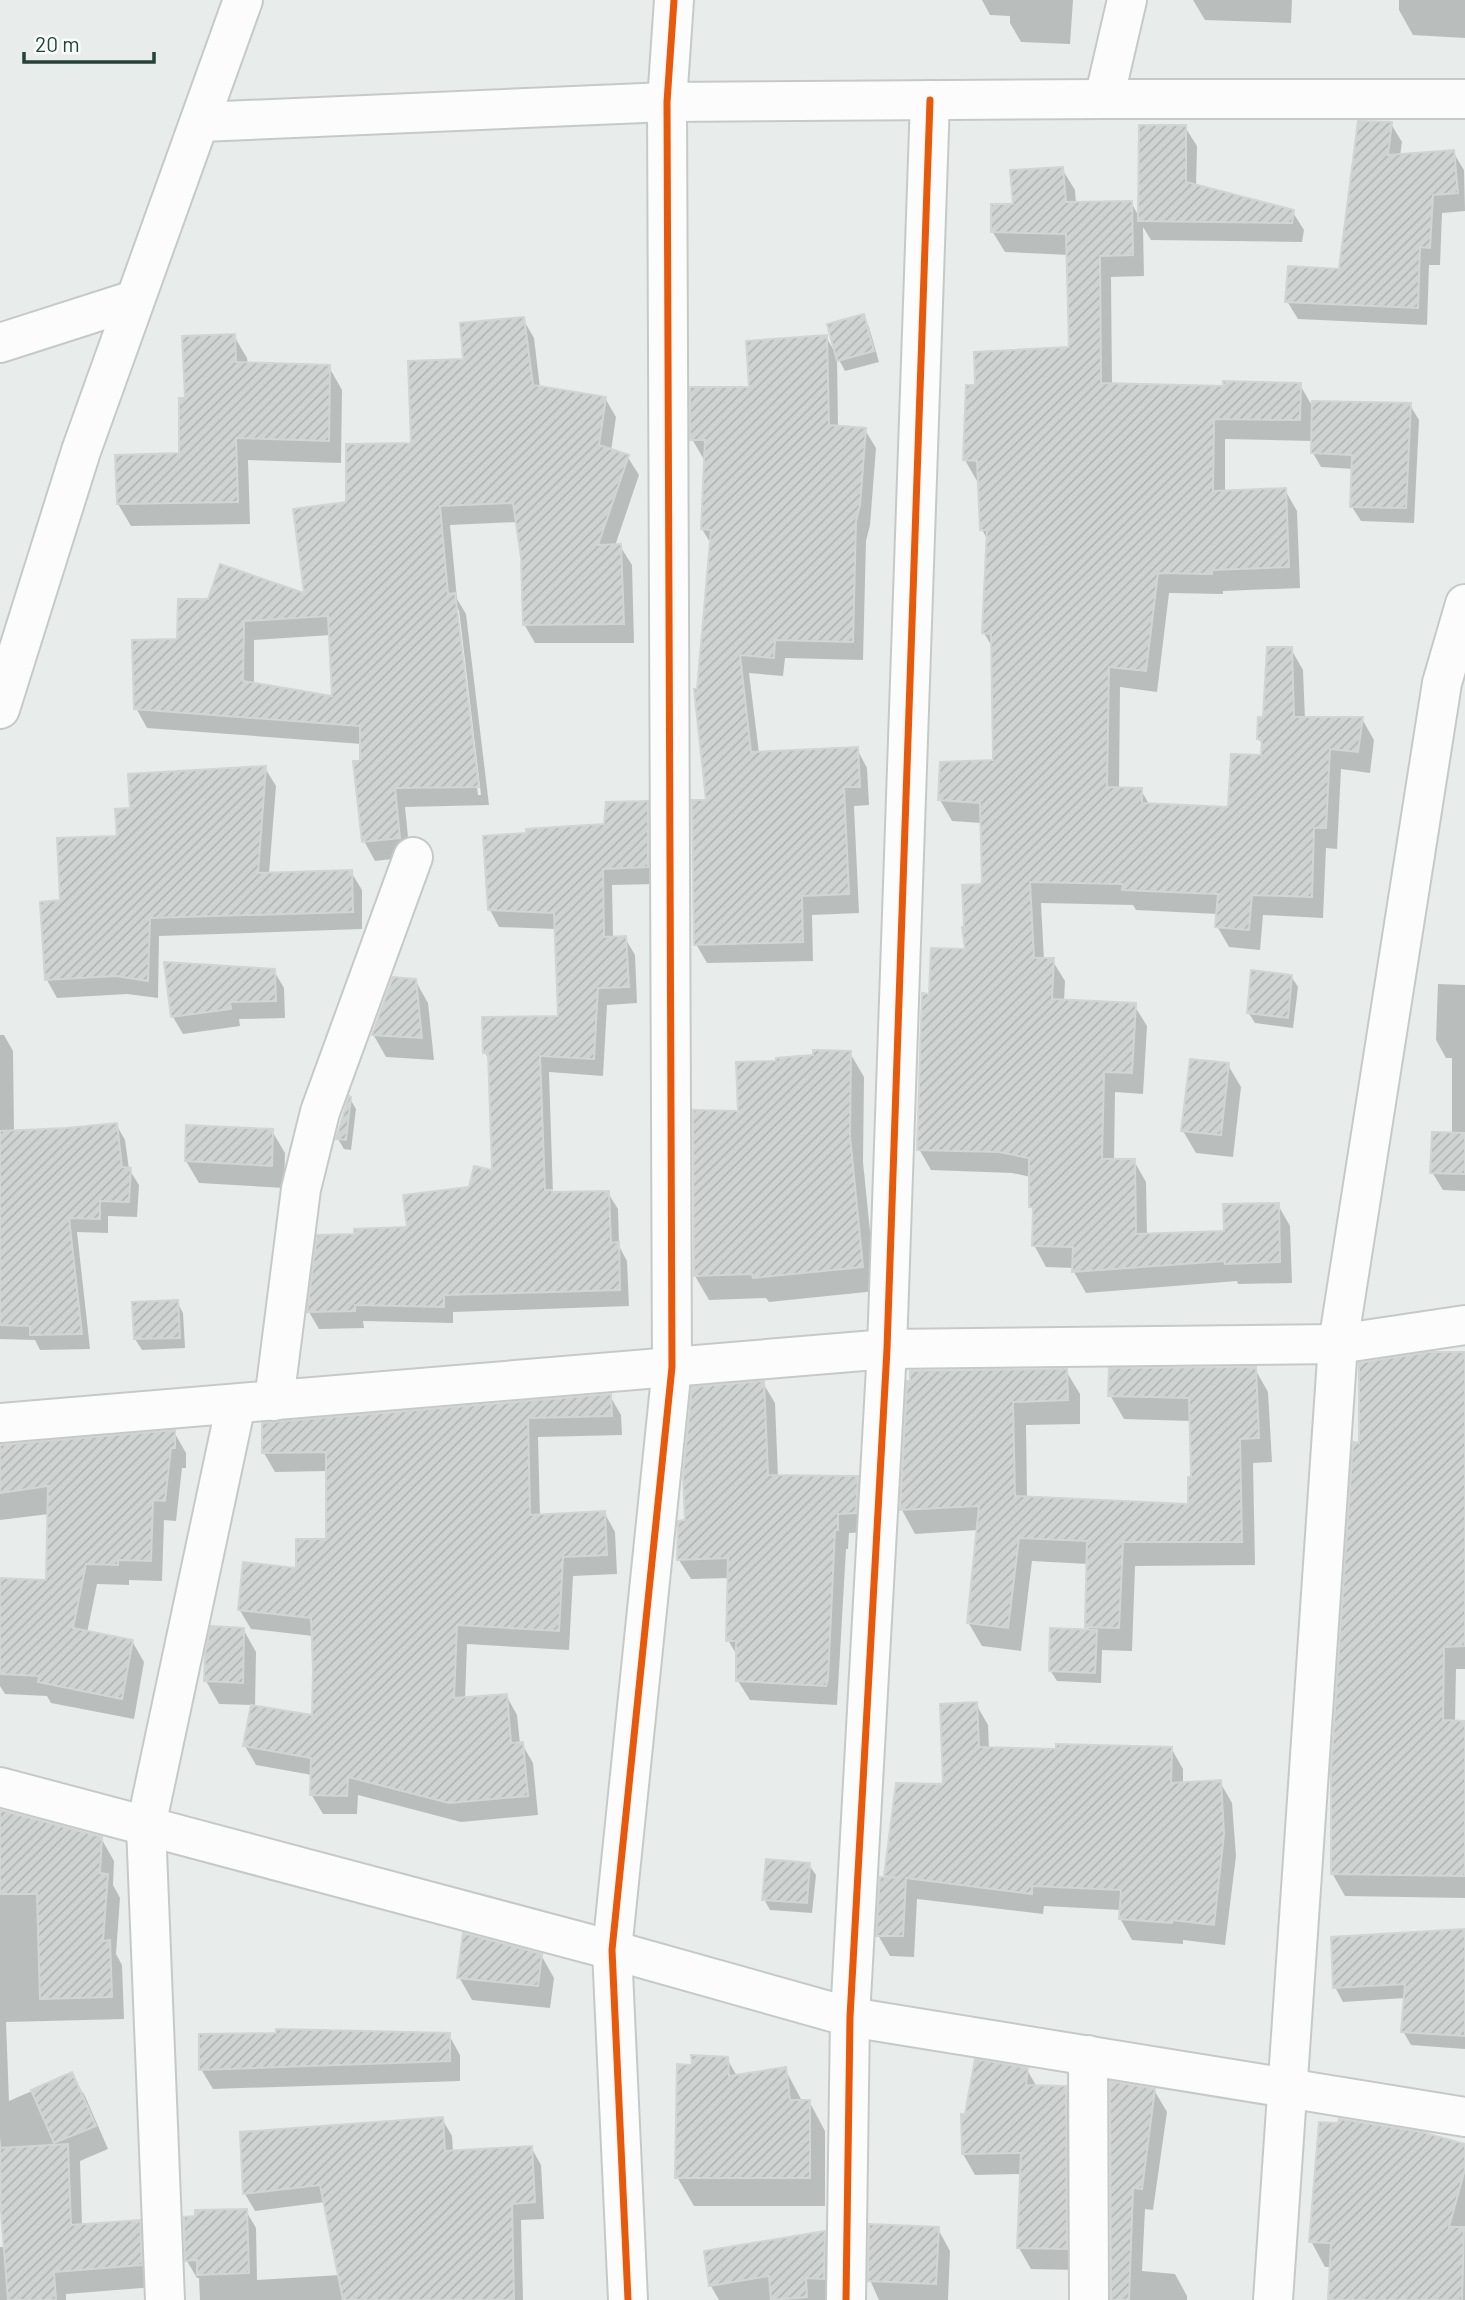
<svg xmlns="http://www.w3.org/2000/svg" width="1465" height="2300" font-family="Barlow,sans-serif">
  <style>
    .shadow { fill: #0003; fill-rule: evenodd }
    .building { fill: url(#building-hatch); stroke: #d1d6d4; stroke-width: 2; fill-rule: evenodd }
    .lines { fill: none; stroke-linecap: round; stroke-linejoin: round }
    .minor-casing { stroke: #c5cac8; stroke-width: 42 }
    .minor { stroke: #fcfcfc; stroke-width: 38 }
    .cycleway-casing { stroke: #f7fbf9; stroke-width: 11 }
    .cycleway { stroke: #e8590c; stroke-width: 7 }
  </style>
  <defs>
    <pattern id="building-hatch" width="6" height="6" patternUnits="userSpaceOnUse" patternTransform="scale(1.75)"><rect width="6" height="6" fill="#cfd4d2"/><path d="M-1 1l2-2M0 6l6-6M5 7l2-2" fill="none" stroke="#b2b7b5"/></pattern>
  </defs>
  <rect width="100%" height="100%" fill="#e8edeb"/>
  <g class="shadow">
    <path d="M982,0H1073L1070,44L1021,42L1010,23V16L990,15Z"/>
    <path d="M1292,0L1291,23L1205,20L1193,0Z"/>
    <path d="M1399,0H1465V38L1413,35L1399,10Z"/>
    <path d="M1391,124L1402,142L1400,156L1453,152L1464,170L1465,211L1442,213L1440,265H1429L1427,325L1298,319L1287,301L1341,271Z"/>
    <path d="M1185,127L1197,146L1196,187L1292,211L1304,230L1302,242L1151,240L1143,227L1144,276L1111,277L1112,385L1225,387L1300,385L1314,409L1410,405L1419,420L1414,523L1361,521L1352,507L1354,469L1321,467L1313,453V441L1225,439V493L1285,490L1297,511L1300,588L1223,591V594L1169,593L1157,692L1120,687L1119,789L1141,790L1150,806L1230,809L1262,757L1263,746L1259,739L1291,649L1303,670L1305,719H1362L1374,740L1370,773L1341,769L1337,849L1326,848L1323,918L1263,915L1260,950L1229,947L1217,926L1218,914L1136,910L1133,905L1041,903L1044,960H1052L1065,981L1064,1002L1134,1005L1147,1026L1143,1094L1115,1092L1114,1161H1134L1146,1182L1147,1236L1226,1233L1278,1205L1290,1226L1292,1283L1238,1284L1237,1281L1086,1293L1074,1272V1268L1046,1267L1034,1245L1035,1214L1031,1207V1177L1012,1173L931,1170L919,1149L930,995L967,951L984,886L982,823L952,821L940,800L995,761L993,648L984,633L988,541L982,529L980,481H977L965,460L977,387L1070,349L1069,255L1005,252L992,231L1015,205L1062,169L1075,190L1076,204L1131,202L1139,217Z"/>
    <path d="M863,316L869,327L879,362L845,371L837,356L838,428L865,430L876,448L870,525L866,541L863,660L785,658L783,676L749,673L759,753L857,749L867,768L869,805L854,806L859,913L812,915L813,961L707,963L696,944L708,802L698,690L711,544L702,529L706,458H703L692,439L751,389L826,337L836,354Z"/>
    <path d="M523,319L534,338L540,388L605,398L616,417L611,451L627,456L639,475L615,546H620L632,565L634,643H535L524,624L523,557L518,522L450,525L457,599L466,614L489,805L405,807L410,857L375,861L364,841L362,744L147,728L136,708L179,641L306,595L347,503L413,444L465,360ZM455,606L459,610L481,795H478ZM331,635L334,698L254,684V640Z"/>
    <path d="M234,336L247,358L248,364L329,367L342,390L341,463L248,460L250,524L131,526L118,504L181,455Z"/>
    <path d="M265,768L276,786L269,874L351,872L362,890V929L159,936L158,998L127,994L57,998L47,980L62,902L118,838Z"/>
    <path d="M647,803L657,820V884L612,885L613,938H625L635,955L637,1003L607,1005L603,1076L549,1072L553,1194L608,1193L618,1209L619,1246L627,1261L629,1306L453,1312V1323L363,1321L364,1328L319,1329L309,1312L319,1237L356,1235L409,1229L494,1172L490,1063L485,1052L560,1018L556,929L499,927L490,910L606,825Z"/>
    <path d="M274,971L284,988L285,1018L239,1019L240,1026L183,1034L173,1017Z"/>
    <path d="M1291,976L1298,987L1293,1028L1255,1023L1248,1012Z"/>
    <path d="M415,980L428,1003L434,1060L386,1057L373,1034Z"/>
    <path d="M1438,984L1465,985V1191L1443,1190L1432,1172L1452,1134V1058H1446L1436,1040Z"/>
    <path d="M0,1035H4L13,1051L14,1132L116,1124L125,1140L129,1169L139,1185L137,1217L108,1216V1233L77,1232L90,1349L40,1350L35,1340L0,1339Z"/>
    <path d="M850,1053L864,1077L863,1162L876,1291L769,1302L766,1298L709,1300L695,1276L740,1113L778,1062Z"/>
    <path d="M1228,1065L1241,1087L1233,1157L1196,1153L1183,1131Z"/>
    <path d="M350,1099L356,1109L351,1150L344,1149L338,1139Z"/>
    <path d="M272,1131L285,1153L284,1188L199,1183L186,1161Z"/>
    <path d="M177,1302L183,1313L185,1348L142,1350L135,1339Z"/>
    <path d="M1465,1356V1669H1456L1455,1722H1465V1898L1345,1896L1332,1873L1361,1445Z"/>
    <path d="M1255,1369L1268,1392L1272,1462L1253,1463L1255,1565L1135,1566L1132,1651L1102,1650L1101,1683L1057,1681L1050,1670L1090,1631L1087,1626L1088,1564L1032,1561L1021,1651L982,1646L968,1622L978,1530L915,1534L902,1510L909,1383L1066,1371L1080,1394V1424L1026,1425L1027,1498L1190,1505L1193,1479L1191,1421L1124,1419L1110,1395Z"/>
    <path d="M763,1383L775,1403L778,1477L857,1478L868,1498L867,1532L849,1533L848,1549H846L837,1705L750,1700L738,1681V1657L728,1640L730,1578L691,1579L679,1560L687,1522Z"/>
    <path d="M610,1396L621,1415L622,1435L538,1437L540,1516L604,1512L615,1532L617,1574L573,1576L569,1650L467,1644L465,1699L506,1695L517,1715L520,1744H522L533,1763L538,1815L461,1822L358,1795L357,1814H323L311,1794L312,1775L256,1765L245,1746L253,1705L219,1704L206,1681L243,1629L256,1652L255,1707L313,1717V1636L251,1629L239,1609L298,1570L328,1541V1471L275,1472L264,1453Z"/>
    <path d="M174,1432L186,1453V1468H182L176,1521L164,1520L162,1581L129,1580V1585L97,1584L87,1633L132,1641L144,1662L134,1719L51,1703L47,1696L5,1694L0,1686V1579L47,1582L49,1514L0,1520V1446Z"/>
    <path d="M976,1704L988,1725L989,1749L1058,1751L1171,1748L1183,1769V1784L1220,1782L1232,1803L1236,1856L1225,1945L1183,1940V1944L1132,1940L1120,1918L1121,1910L1044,1906L1043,1914L917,1899L914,1957L890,1956L878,1935L888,1879L886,1875L945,1786Z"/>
    <path d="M0,1811L101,1838L114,1861L113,1885L120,1898L116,1954L122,1965L124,2019L6,2022L9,2101L71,2074L85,2096L108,2149L80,2161L82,2226L139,2222L152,2245L154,2287L66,2294V2300H0V2247H6L0,2136Z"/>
    <path d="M809,1865L816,1875L812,1913L770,1910L764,1899Z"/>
    <path d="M1465,1931V2049L1411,2045L1403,2031L1405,1998L1343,2002L1335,1987Z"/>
    <path d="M541,1955L554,1978L550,2008L472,2000L459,1977Z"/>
    <path d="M449,2035L460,2055V2081L213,2089L201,2069Z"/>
    <path d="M727,2059L737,2076L785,2069L802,2101H809L825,2131V2206H694L677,2177L694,2067Z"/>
    <path d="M1027,2070L1037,2087L1065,2088L1077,2109L1078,2270L1031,2269L1019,2248L1022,2174L975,2175L963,2154Z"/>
    <path d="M1112,2083L1154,2090L1167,2112L1153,2210L1145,2209L1142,2271L1175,2274L1187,2296V2300H1113Z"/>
    <path d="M442,2119L452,2136L453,2152L531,2147L541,2165L544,2219L521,2220L523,2300H200L199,2278H197L187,2261L185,2219L246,2211L256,2228L257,2280L340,2275L325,2202L255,2211L245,2194L242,2134Z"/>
    <path d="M1465,2146V2300H1330L1332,2267H1325L1311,2241Z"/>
    <path d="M938,2229L950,2251L948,2300H879L870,2280Z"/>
    <path d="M824,2233L837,2254L836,2300H719L711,2286Z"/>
  </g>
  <g class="building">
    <path d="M1358,121L1392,122L1388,155L1454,150L1458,193L1433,195L1430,248L1420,247L1418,308L1285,302L1288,266L1339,269Z"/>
    <path d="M1139,125H1186V182L1294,210L1292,223L1138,221Z"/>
    <path d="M1063,167L1066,202L1132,201L1133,255L1100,256L1101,383L1223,386V381L1301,383L1300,420L1214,419L1213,491L1286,488L1289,567L1212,570V574L1158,573L1146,671L1109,667L1107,787L1142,788V803L1228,807L1231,754L1261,755L1262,740L1257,739L1258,717H1263L1267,647H1292L1294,717H1363L1358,752L1330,749L1326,828H1314L1312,897L1252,895L1249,930L1215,927L1218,894L1122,890L1123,884L1030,882L1034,958H1054L1052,999L1136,1003L1132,1073L1104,1072L1102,1159H1135L1136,1234L1224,1231L1223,1204L1279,1203L1280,1262L1225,1264V1261L1072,1272L1073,1247L1032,1246L1033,1207H1029V1158L999,1152L917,1150L922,993L929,994L931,948L965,949L962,927L964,926L962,885L982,884L980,803L938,800L940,762L993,760L991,634L982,633L987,530H980L977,461L963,460L966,385H975L974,352L1069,347L1066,234L991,232V204H1013L1010,170Z"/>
    <path d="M864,314L874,351L837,361L827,324Z"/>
    <path d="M524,317L533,385L606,397L599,445L629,455L598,545L621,544L624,624L523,625L521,557L513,503L440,506L448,594L455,593L479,787L395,788L400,838L362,842L353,761H360V726L134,709L132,640L177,639L178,599H208L220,564L304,593L293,509L346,502V444L411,443L408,361L463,359L460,323ZM328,616L332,696L243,681L244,621Z"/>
    <path d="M235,334L236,362L330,365L329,441L236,438L238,502L117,504L115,455L179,453V398H185L182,336Z"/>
    <path d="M827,335L829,425L866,428L860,505L856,521L853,642L775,640L774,658L740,655L751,752L858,747L860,787H844L849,894L802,896L803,942L694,945L692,800H706L694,689H697L711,530L701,529L705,440H690V387H749L746,341Z"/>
    <path d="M1312,401L1411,403L1406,508L1350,507L1352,455L1311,453Z"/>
    <path d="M266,766L258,873L352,870L353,912L150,918L148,981L116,976L45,980L40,902L60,900L57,838L117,836L115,809L130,808L128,774Z"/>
    <path d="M648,801V867L603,869L604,937L626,936L629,987L598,988L594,1059L540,1056L545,1190H552V1192L609,1191L611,1243L619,1242L620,1290L444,1295V1307L355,1305V1311L307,1312L317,1235L354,1234V1229L407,1227L403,1195L469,1187L474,1166L492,1170L488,1053H483L482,1017L558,1016L554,913L488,910L483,836L526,833V829L604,824L606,802Z"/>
    <path d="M164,962L275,969L276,1001L230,1002L231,1009L171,1017Z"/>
    <path d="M1251,970L1292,975L1288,1018L1247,1013Z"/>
    <path d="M393,977L416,979L422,1038L372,1035Z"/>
    <path d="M813,1050L851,1051L850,1136L863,1267L753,1278L752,1274L694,1276L693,1110L738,1111L736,1062L776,1061V1058L813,1055Z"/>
    <path d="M1190,1059L1229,1063L1221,1135L1181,1131Z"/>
    <path d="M349,1096L351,1097L346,1140L336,1139Z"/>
    <path d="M117,1123L122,1167L131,1168L129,1202L100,1201V1219L69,1218L82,1334L30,1335V1326L0,1325V1131L67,1128Z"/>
    <path d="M186,1125L273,1129L272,1166L185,1161Z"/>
    <path d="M1432,1132L1465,1133V1174L1430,1173Z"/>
    <path d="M178,1300L180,1338L134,1339L132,1302Z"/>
    <path d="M1430,1352H1465V1646L1444,1647L1443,1720L1465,1721V1876L1331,1874V1769L1353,1442L1359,1443V1363Z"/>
    <path d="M1256,1367L1259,1438L1240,1439L1242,1542H1123L1119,1628L1085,1627L1087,1541L1019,1538L1008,1628L967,1623L979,1506L900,1510L907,1381H910V1371L1067,1369L1068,1400L1013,1402L1015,1496L1188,1504V1477H1191L1189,1398L1108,1396L1109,1368Z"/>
    <path d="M764,1381L768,1475L858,1476L856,1513L838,1514V1530H835L828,1679L826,1686L736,1681V1641H726L728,1558L677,1560L678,1521L685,1520L683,1476L692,1387Z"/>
    <path d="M611,1394L612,1416L528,1418L530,1515L605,1511L607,1555L563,1557L559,1631L457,1625L454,1698L507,1694L511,1743L523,1742L528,1796L449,1803L348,1777L347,1796L310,1795L311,1758L243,1746L251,1705L312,1715L313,1670L311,1618L238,1610L243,1562L296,1568V1539H326V1452L262,1453V1423Z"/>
    <path d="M175,1430V1448H171L165,1501L153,1500L151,1561L118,1560V1565L86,1564L73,1628L133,1640L122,1699L38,1682L39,1676L0,1674V1578L46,1580L48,1486L0,1493V1445Z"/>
    <path d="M211,1626L244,1628L243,1683L204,1681L205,1654Z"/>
    <path d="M1050,1628L1097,1630L1095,1673L1049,1671Z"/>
    <path d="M977,1702L979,1747L1056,1749V1744L1172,1747L1171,1783L1221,1780L1224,1834L1214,1925L1172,1920V1923L1119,1919L1121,1890L1032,1886V1894L906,1878L903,1936H876L880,1877L902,1878L884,1876L896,1783L943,1784L940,1704Z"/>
    <path d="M0,1810L102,1837L100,1873L108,1874L103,1941L110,1940L112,1997L40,1999L37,1894H0Z"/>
    <path d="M766,1859L810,1863L807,1903L762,1900Z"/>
    <path d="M1465,1929V2036L1401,2032L1405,1984L1333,1988L1331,1937Z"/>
    <path d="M463,1933L542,1954L538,1986L457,1978Z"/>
    <path d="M276,2029L450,2033V2061L199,2070V2034L276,2033Z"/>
    <path d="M691,2055L728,2057L729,2076L786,2067L790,2100H810V2178H675L677,2064L692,2065Z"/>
    <path d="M975,2059L1028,2068L1026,2085L1066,2086L1067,2249L1017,2248L1021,2153L962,2154L961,2114H965Z"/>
    <path d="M72,2072L96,2126L54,2143L31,2090Z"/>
    <path d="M1110,2081L1155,2089L1142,2189L1133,2188L1129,2300H1111Z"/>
    <path d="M443,2117L445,2151L532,2146L535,2202L512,2204L514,2300H343L320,2185L243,2194L240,2132Z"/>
    <path d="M1339,2119L1422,2132L1465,2144V2169L1449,2227H1464L1462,2300H1328L1331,2243L1309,2242L1319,2122L1338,2123Z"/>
    <path d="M68,2144L71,2225L140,2220L142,2265L54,2272L56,2300H8L1,2212L0,2148Z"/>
    <path d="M247,2209L249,2273L197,2275V2260L185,2261L184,2217L195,2216V2210Z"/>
    <path d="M869,2224L939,2227L936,2284L868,2281Z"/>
    <path d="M825,2231L824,2279L806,2278L807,2297L771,2300L769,2276L709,2286L704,2251Z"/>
  </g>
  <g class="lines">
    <g class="minor-casing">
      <g id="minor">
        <path d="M1104,99L1127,0"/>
        <path d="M201,122L667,102L1104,99H1465"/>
        <path d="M0,343L134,300"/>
        <path d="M0,709L81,451L243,0"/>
        <path d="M274,1401L301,1189L320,1112L413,857"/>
        <path d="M0,1423L887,1349L1338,1344L1465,1325"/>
        <path d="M0,1787L612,1950L850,2017L1465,2117"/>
        <path d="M1088,2055L1089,2300"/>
        <path d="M165,2300L146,1826L236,1404"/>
        <path d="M628,2300L612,1950L672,1367L667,102L674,0"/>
        <path d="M846,2300L850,2017L887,1349L930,100"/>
        <path d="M1273,2300L1338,1344L1442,683L1465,604"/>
      </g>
    </g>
    <use href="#minor" class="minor"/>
    <g class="cycleway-casing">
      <g id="cycleway">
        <path d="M628,2300L612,1950L672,1367L667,102L674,0"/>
        <path d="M846,2300L850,2017L887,1349L930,100"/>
      </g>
    </g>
    <use href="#cycleway" class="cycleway"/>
  </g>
  <path d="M24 52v10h130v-10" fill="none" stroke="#24423a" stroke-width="3.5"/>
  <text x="35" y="52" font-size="21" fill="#24423a" stroke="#f7fbf9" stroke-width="5" paint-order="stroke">20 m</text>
</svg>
